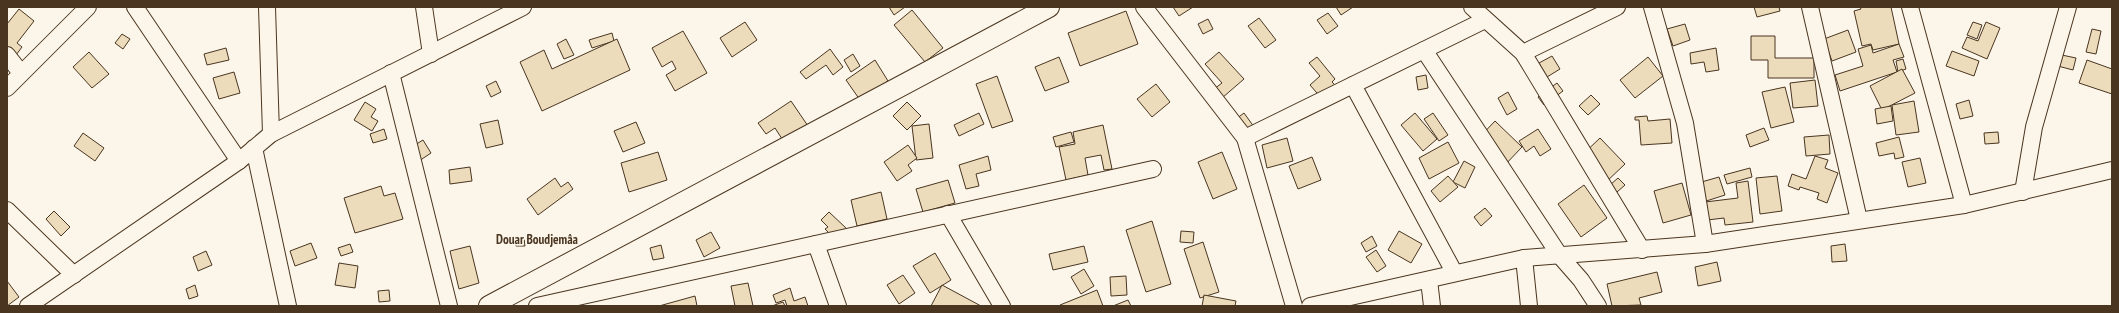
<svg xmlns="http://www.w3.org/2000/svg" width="2119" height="313" font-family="'PT Sans Narrow',sans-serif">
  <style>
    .building { fill: #ecdcbc; stroke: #4a3520 }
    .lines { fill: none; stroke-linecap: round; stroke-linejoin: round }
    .minor-casing { stroke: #4a3520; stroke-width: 18 }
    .tertiary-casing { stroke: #4a3520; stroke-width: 22 }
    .minor { stroke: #fbf6e9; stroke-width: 16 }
    .tertiary { stroke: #fbf6e9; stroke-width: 20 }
    .labels { text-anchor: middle; stroke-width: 3; stroke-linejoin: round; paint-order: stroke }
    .neighbourhood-label { font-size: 13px; font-weight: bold; fill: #4a3520; stroke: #fbf6e9 }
  </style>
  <rect width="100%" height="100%" fill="#fbf6e9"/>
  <g class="building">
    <path d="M889,7H905L894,15Z"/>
    <path d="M1173,7H1193L1179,16Z"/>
    <path d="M1336,7H1353L1341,15Z"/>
    <path d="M1754,7H1779L1780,11L1757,17Z"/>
    <path d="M1860,7H1891L1899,44L1873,50L1871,44L1862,46L1854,11L1861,9Z"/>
    <path d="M19,9L34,21L17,43L22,47L13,59L7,55V24Z"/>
    <path d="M912,10L943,48L925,62L894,25Z"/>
    <path d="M1126,11L1138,44L1080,66L1068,33Z"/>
    <path d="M1328,13L1338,26L1327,34L1317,20Z"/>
    <path d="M1259,18L1276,40L1265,48L1248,26Z"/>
    <path d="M1208,19L1213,29L1203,34L1198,24Z"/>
    <path d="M745,22L757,40L732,57L720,38Z"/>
    <path d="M1973,22L1982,25L1977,39L1967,35Z"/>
    <path d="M1986,22L2000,28L1987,59L1962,48L1967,37L1978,41Z"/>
    <path d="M1685,24L1690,40L1673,46L1667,29Z"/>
    <path d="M2092,29L2101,31L2096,54L2086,52Z"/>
    <path d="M1848,30L1856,52L1832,61L1824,39Z"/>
    <path d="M683,31L707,73L675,91L666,75L676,69L672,61L662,67L652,48Z"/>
    <path d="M612,33L614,41L592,48L589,40Z"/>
    <path d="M122,34L130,39L123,49L115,43Z"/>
    <path d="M1751,36H1775V58H1814V78H1768V60H1751Z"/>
    <path d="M566,39L574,55L564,59L557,44Z"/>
    <path d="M617,39L630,70L542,111L520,62L544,50L552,69Z"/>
    <path d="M1899,44L1904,57L1893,60L1897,72L1840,91L1835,75L1863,66L1858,49L1871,45L1873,53Z"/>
    <path d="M226,48L229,60L207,65L204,54Z"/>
    <path d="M1716,48L1719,70L1706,72L1704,62L1691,64L1690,53Z"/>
    <path d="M830,49L843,67L833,75L826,65L806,79L800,72Z"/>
    <path d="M1952,51L1979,61L1974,76L1946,66Z"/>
    <path d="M89,52L109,74L92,88L73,67Z"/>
    <path d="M1219,52L1244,79L1222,98L1214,89L1222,83L1205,64Z"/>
    <path d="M853,54L860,66L851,72L844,60Z"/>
    <path d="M2057,54L2076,58L2073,70L2054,65Z"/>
    <path d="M1552,56L1560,69L1547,77L1539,63Z"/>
    <path d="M1059,57L1069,82L1045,91L1035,67Z"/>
    <path d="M1317,57L1335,79L1332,82L1338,88L1323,100L1310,85L1320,76L1309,63Z"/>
    <path d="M1648,57L1663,76L1635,98L1620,80Z"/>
    <path d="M1903,59L1906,69L1898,72L1896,61Z"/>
    <path d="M875,60L888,81L860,100L846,80Z"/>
    <path d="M2087,60L2112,69V94L2079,83Z"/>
    <path d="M1902,69L1915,93L1882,110L1870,86Z"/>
    <path d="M234,72L240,93L219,99L213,78Z"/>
    <path d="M1426,75L1428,88L1418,90L1416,77Z"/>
    <path d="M997,76L1013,121L992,128L976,84Z"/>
    <path d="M1815,80L1818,106L1793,108L1790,83Z"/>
    <path d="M496,81L501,92L491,97L486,86Z"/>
    <path d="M1557,83L1563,91L1544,105L1538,97Z"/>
    <path d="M1156,84L1170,102L1152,117L1137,99Z"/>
    <path d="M1785,87L1794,122L1771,128L1762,92Z"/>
    <path d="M1508,92L1517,109L1507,115L1498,98Z"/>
    <path d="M1591,95L1600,104L1588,115L1579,106Z"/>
    <path d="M1969,100L1973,116L1960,119L1956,104Z"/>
    <path d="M791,101L808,126L784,142L775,128L766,134L758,123Z"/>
    <path d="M1914,101L1919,132L1896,135L1892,105Z"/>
    <path d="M365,102L376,109L371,117L378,121L372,131L354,120Z"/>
    <path d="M907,102L921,116L907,130L893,116Z"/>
    <path d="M1891,106L1893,121L1877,124L1875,109Z"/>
    <path d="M979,113L984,124L959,136L954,125Z"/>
    <path d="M1244,113L1257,131L1249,137L1236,119Z"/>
    <path d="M1415,113L1437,139L1423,151L1401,125Z"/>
    <path d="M1433,113L1448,135L1439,141L1424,119Z"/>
    <path d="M1647,116L1648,121L1670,119L1672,143L1641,145L1639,120H1635V117Z"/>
    <path d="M498,120L503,144L486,148L480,124Z"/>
    <path d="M1495,121L1522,147L1503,167L1476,141Z"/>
    <path d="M636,122L645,143L623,152L614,131Z"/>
    <path d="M929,124L933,158L916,160L912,126Z"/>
    <path d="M1103,125L1112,169L1104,170L1101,155L1085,158L1088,175L1066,180L1059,147L1075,144L1073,132Z"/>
    <path d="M1764,128L1769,140L1750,147L1746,135Z"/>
    <path d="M384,129L387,139L373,143L370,134Z"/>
    <path d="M1538,129L1551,149L1540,156L1534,146L1526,152L1519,141Z"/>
    <path d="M1071,132L1074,142L1056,147L1053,137Z"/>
    <path d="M1998,132L1999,143L1985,144L1984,133Z"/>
    <path d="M83,133L104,148L95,161L74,146Z"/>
    <path d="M1829,135L1830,154L1806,156L1804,137Z"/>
    <path d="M1899,137L1904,157L1895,159L1894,153L1879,156L1876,143Z"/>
    <path d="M1287,138L1293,161L1267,168L1262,145Z"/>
    <path d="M1600,138L1625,164L1604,184L1579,158Z"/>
    <path d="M423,140L431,153L419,161L410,148Z"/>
    <path d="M1448,142L1459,163L1429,179L1419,158Z"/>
    <path d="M908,145L917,158L908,165L912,171L897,181L884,162Z"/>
    <path d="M658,152L667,180L629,192L621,163Z"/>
    <path d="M1222,152L1237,189L1213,199L1198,162Z"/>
    <path d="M988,156L991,170L976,174L979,186L966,189L959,165Z"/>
    <path d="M1815,156L1828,160L1825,168L1838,173L1827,203L1817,199L1819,193L1800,187L1799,190L1788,186L1792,174L1806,179Z"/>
    <path d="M1312,157L1321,180L1298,189L1289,166Z"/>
    <path d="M1920,158L1926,183L1908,187L1902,162Z"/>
    <path d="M1464,161L1475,167L1465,188L1453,182Z"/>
    <path d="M470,167L472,181L450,184L449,170Z"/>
    <path d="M1750,168L1752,177L1727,184L1724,175Z"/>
    <path d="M1448,176L1458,187L1440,202L1431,191Z"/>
    <path d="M1777,176L1782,211L1760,214L1756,178Z"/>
    <path d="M1719,177L1725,195L1697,204L1691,185Z"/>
    <path d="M555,178L561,187L568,182L573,189L538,215L527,199Z"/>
    <path d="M1618,178L1625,185L1617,192L1610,185Z"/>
    <path d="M948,180L955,203L923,212L916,189Z"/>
    <path d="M1748,181L1753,222L1725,225L1724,218L1699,221L1697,203L1738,198L1736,183Z"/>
    <path d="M1682,183L1691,215L1663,223L1654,191Z"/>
    <path d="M1584,185L1607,218L1581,237L1558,204Z"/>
    <path d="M381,186L384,196L395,193L403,219L355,233L344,198Z"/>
    <path d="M881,192L887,219L857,226L851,200Z"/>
    <path d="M1485,208L1492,216L1481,226L1474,217Z"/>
    <path d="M54,211L70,227L61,236L46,219Z"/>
    <path d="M829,212L847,229L836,240L825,229L828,227L821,220Z"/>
    <path d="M1152,221L1171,284L1146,292L1126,230Z"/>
    <path d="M1181,231L1194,232L1193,243L1180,242Z"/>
    <path d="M1399,231L1422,244L1411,263L1388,250Z"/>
    <path d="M711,232L720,248L704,257L696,240Z"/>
    <path d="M1372,236L1377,246L1366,252L1361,243Z"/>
    <path d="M524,238L525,246H516L515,239Z"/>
    <path d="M1203,242L1219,292L1200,298L1184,249Z"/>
    <path d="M311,243L317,258L295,266L290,251Z"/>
    <path d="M350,244L353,252L341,256L338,248Z"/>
    <path d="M1845,244L1847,261L1832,262L1831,246Z"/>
    <path d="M661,245L664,258L653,260L650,248Z"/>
    <path d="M470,246L479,283L459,289L450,251Z"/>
    <path d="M1084,246L1088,262L1053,270L1049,254Z"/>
    <path d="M1376,250L1386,266L1377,272L1366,257Z"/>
    <path d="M206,251L212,265L198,271L193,257Z"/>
    <path d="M935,253L951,280L930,293L913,266Z"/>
    <path d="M1717,262L1721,281L1698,286L1695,267Z"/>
    <path d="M339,263L358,266L355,288L335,285Z"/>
    <path d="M1084,269L1094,286L1081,294L1071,277Z"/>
    <path d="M1657,272L1662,292L1639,298L1641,305L1612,306L1607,284Z"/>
    <path d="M903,275L915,293L899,304L887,285Z"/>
    <path d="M1126,276L1127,295L1111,296L1110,277Z"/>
    <path d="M7,281L19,297L7,306Z"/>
    <path d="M748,283L753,306H735L731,286Z"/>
    <path d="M195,285L198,296L189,299L186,289Z"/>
    <path d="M942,285L981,306H931Z"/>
    <path d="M790,288L794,301L805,297L808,306H787L785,300L776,303L773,295Z"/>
    <path d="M389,290L390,301L379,302L378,291Z"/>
    <path d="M1097,290L1103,306H1061L1060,305Z"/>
    <path d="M1204,295L1236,301L1235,306H1202Z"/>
    <path d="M695,296L697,306H659Z"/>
    <path d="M1128,300L1131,306H1113Z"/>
    <path d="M783,302L785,306H772Z"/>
  </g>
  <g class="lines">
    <g class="minor-casing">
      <g id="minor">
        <path d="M135,7L239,161"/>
        <path d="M267,7L271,134"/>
        <path d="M424,7L431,54"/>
        <path d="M1144,7L1245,138L1294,306"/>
        <path d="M1472,7L1523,53L1642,250"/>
        <path d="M1652,7L1685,123L1705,244"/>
        <path d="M1810,7L1859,220"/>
        <path d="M1910,7L1964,205"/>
        <path d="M1424,50L1560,256L1581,280L1598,306"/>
        <path d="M1523,53L1617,7"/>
        <path d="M7,55L21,73"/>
        <path d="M391,73L449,306"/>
        <path d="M1353,85L1454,272"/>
        <path d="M7,88L88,7"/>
        <path d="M1245,138L1485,20"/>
        <path d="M254,148L288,306"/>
        <path d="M2023,192L2034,127L2068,7"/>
        <path d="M7,210L74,275"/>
        <path d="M948,214L1002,306"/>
        <path d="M816,244L838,306"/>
        <path d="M1524,258L1529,306"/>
        <path d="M1429,280L1432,306"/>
        <path d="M28,306L239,161L271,134L523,7"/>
        <path d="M537,306L1153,169"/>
        <path d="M1310,306L1524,258L1705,244L1964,205L2112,170"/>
      </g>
    </g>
    <g class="tertiary-casing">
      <path id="tertiary" d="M489,306L1049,7"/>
    </g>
    <use href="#minor" class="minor"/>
    <use href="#tertiary" class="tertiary"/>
  </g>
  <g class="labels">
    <g class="neighbourhood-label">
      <text x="537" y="244">Douar Boudjemâa</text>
    </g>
  </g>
  <rect width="2119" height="313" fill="none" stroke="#4a3520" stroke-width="16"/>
</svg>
